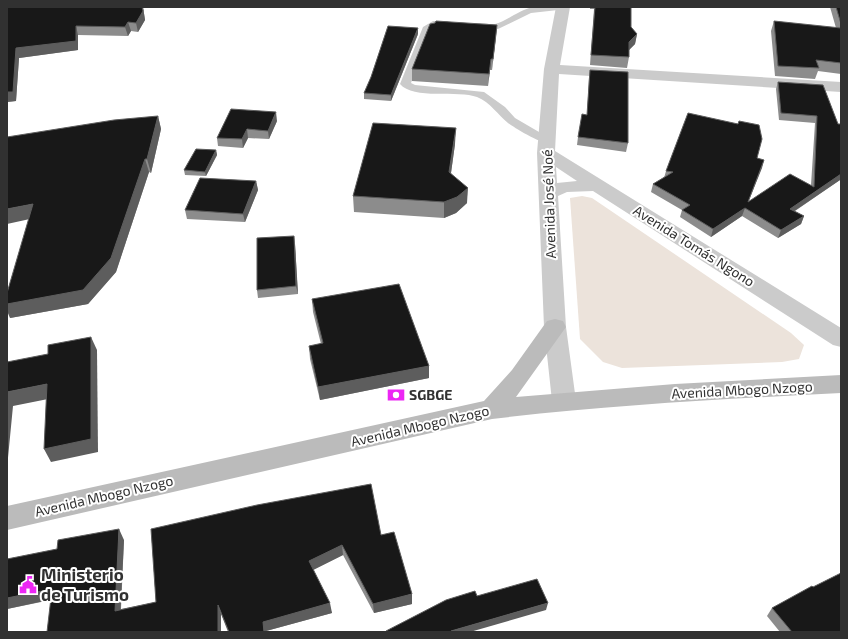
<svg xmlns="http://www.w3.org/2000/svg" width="848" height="639" font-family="'Exo 2',sans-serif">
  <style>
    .green { fill: #ece3db }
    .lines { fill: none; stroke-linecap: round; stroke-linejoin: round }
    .service { fill: #cbcbcb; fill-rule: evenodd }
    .minor { fill: #cbcbcb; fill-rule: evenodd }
    .secondary { fill: #bbb; fill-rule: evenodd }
    .wall { fill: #8c8c8c }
    .shaded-wall { fill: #5d5d5d }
    .building { fill: #181818; stroke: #5d5d5d }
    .labels { text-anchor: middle; stroke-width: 4; stroke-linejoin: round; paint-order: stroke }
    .street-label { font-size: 14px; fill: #313131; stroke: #fff }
    .poi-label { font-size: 14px; font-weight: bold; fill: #313131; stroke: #fff; text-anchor: start }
    .near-poi-label { font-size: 17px; font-weight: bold; fill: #313131; stroke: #fff; text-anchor: start }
  </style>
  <rect width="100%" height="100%" fill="#fff"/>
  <path class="green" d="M582,196L592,198L791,333L804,345L799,359L782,362L622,368L603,362L580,339L570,198Z"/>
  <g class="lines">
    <g class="service">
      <path d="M533,7H562L558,10L531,13L498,29H479L474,26C480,21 488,25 495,24C505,22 519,10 533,7Z"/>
      <path d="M433,21H447L452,24C446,29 438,25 432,28L411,83L415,85L484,92L505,107L515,118L551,139L553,141L551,143C542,145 515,128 508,123C498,115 490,102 477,97C459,90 413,100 400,84L423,27Z"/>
    </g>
    <path class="minor" d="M556,7H570L560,65L841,82V92L559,74L555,151L841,328V347L833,345L593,191L567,192L558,196L566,327L576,401L573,408L564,410L555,408L552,401L544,327L537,153L544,69ZM556,167L577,181L557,183Z"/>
    <path class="secondary" d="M555,319L563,321L566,327L516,397L675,384L841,375V393C724,399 608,405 492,419L7,530V506L484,401L512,370L547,321Z"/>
  </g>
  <g class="wall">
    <path d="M7,7H143L145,20L138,32L131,31L128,36L78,35V50L19,58L16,101L7,102Z"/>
    <path d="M590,7H631V27L637,34L635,44L629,50V57L627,68L590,65L594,9H590Z"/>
    <path d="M830,7H841V74L818,71L815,79L775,76L771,31L774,21L836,28Z"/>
    <path d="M497,25L496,36L492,70H490L488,86L412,81V69Z"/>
    <path d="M418,34L391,101L364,99V93Z"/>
    <path d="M590,70L628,143L626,152L577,145L578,137L587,115L589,77Z"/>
    <path d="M778,82L838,124H841V181L840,180L795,211L804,216L801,224L778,238L742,216L711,237L680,217L682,210L651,192L653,184L664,178L666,171L757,158L764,160L748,201L811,185L815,123L779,120L776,89Z"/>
    <path d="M158,116L161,129L151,173L149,172L116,272L88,304L10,318Z"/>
    <path d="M277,121L269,139L248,138L243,148L218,146L217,138Z"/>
    <path d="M455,144L451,173L467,203L456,213L444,218L354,212L353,196Z"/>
    <path d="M216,150L217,155L206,176L185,175L184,170Z"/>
    <path d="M256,181L258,190L245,222L187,219L185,210Z"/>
    <path d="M295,244L298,294L258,298L257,290Z"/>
    <path d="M312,299L429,366V378L320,400L310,359L309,346L321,344L313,312Z"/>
    <path d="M151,529L381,535L412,604L374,613L343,555L313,570L332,613L266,631V632H228L221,614V632H47L51,600L7,609V559L57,549L124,540L121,609L156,602Z"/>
    <path d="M813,587L841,632H780L767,616L772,608Z"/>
  </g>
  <g class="shaded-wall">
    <path d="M142,7H143L145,20L138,32L136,23Z"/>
    <path d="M128,22L131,31L128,36L125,27Z"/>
    <path d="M497,25L496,36L492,70L493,59Z"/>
    <path d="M76,26L78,35V50L19,58L16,101L7,102V92L16,48Z"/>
    <path d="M418,28V34L391,101V95Z"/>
    <path d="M637,34L635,44L627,52L629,42Z"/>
    <path d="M491,59L490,70L488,86L489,74Z"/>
    <path d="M276,112L277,121L269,139L268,131Z"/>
    <path d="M158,116L161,129L151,173L147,159Z"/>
    <path d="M456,128L455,144L449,187V172Z"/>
    <path d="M247,129L248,138L243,148L242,139Z"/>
    <path d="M216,150L217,155L206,176L205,172Z"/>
    <path d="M145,159L149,172L116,272L88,304L10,318L7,311V304Z"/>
    <path d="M764,160L762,168L745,210L748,202Z"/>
    <path d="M841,174V177L840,180L787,216L790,209Z"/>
    <path d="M256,181L258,190L245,222L243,214Z"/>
    <path d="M468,188L467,203L456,213L444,218V202Z"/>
    <path d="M33,204L39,217L7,224V209Z"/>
    <path d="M745,208L742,216L711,237L713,229Z"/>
    <path d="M804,216L801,224L778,238L781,230Z"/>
    <path d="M294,236L295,244L298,294L296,286Z"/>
    <path d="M91,337L97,350L98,452L51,462L44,449Z"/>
    <path d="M429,366V378L320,400L318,387Z"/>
    <path d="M47,384L53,398L13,406L7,468V392Z"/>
    <path d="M119,529L124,540L120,620L115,611Z"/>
    <path d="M342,545L343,555L311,571L309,561Z"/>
    <path d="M52,589L58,598L7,609V598Z"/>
    <path d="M412,594V604L374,613L373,604Z"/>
    <path d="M330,603L332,613L266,631V632H264L263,622Z"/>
    <path d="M548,603L546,610L470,632H450L451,631Z"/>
    <path d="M218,605L221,614V632H218Z"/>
  </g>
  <g class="building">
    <path d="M7,7H142L143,11L136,23L128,22L125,27L76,26V41L16,48L13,92H7Z"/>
    <path d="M595,7H631V27L637,34L629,42V57L591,55Z"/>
    <path d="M836,7H841V24Z"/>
    <path d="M436,21L497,25L493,59H491L489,74L412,69L430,24L435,23Z"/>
    <path d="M774,21L841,28V63L816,60L819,68L778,66Z"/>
    <path d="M388,26L418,28L391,95L364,93L371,77Z"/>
    <path d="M590,70L628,72V143L578,137L582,114L587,115Z"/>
    <path d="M778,82L823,85L838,124H841V174L790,209L804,216L781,230L745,208L713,229L682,210L690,205L653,184L673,172L666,171L688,113L738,124L739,121L759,125L762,139L757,158L764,160L748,202L790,174L814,187L817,116L781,113Z"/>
    <path d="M231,109L276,112L268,131L247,129L242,139L217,138Z"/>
    <path d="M158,116L147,159H145L111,258L83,290L7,304V293L33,204L7,209V137L114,120Z"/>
    <path d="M373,123L456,128L449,172L468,188L457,197L444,202L353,196Z"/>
    <path d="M196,149L216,150L205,172L184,170Z"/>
    <path d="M200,178L256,181L243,214L185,210Z"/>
    <path d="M294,236L296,286L257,290V238Z"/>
    <path d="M399,284L429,366L318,387L309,346L323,343L312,299Z"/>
    <path d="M91,337V439L44,449L47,384L7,392V362L48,354V345Z"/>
    <path d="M371,484L381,535L394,532L412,594L373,604L342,545L309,561L330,603L263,622L264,632H229L218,605V632H47L52,589L7,598V559L57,549L58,540L119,529L115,611L156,602L151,529L257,505Z"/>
    <path d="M841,573V631L839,632H792L772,608L812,586L813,587Z"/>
    <path d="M537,579L548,603L451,631V632H387L386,631L446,600L475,591L477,596Z"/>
  </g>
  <defs>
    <g id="bank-bare" transform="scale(1.38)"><path d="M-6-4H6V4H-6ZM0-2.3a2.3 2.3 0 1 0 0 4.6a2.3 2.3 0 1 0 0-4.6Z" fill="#ec26f4" stroke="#fff" stroke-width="2.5" paint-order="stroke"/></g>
    <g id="civic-bare" transform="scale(1.38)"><path d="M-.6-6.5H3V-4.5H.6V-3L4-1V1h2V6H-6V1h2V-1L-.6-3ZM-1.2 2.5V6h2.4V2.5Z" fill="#ec26f4" stroke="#fff" stroke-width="2.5" paint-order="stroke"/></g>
  </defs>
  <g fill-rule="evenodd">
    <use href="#bank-bare" x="396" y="395"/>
    <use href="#civic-bare" x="28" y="585"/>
  </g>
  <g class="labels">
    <g class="street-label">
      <text transform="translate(549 204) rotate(-92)" y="5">Avenida José Noé</text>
      <text transform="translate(694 246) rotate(32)" y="5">Avenida Tomás Ngono</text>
      <text transform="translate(742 390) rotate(-3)" y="5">Avenida Mbogo Nzogo</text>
      <text transform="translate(420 426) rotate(-13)" y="5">Avenida Mbogo Nzogo</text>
      <text transform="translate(104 496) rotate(-13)" y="5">Avenida Mbogo Nzogo</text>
    </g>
    <g class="poi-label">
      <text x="409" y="400">SGBGE</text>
    </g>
    <g class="near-poi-label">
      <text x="41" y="581">Ministerio<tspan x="41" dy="20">de Turismo</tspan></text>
    </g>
  </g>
  <rect width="848" height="639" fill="none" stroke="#313131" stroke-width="16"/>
</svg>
